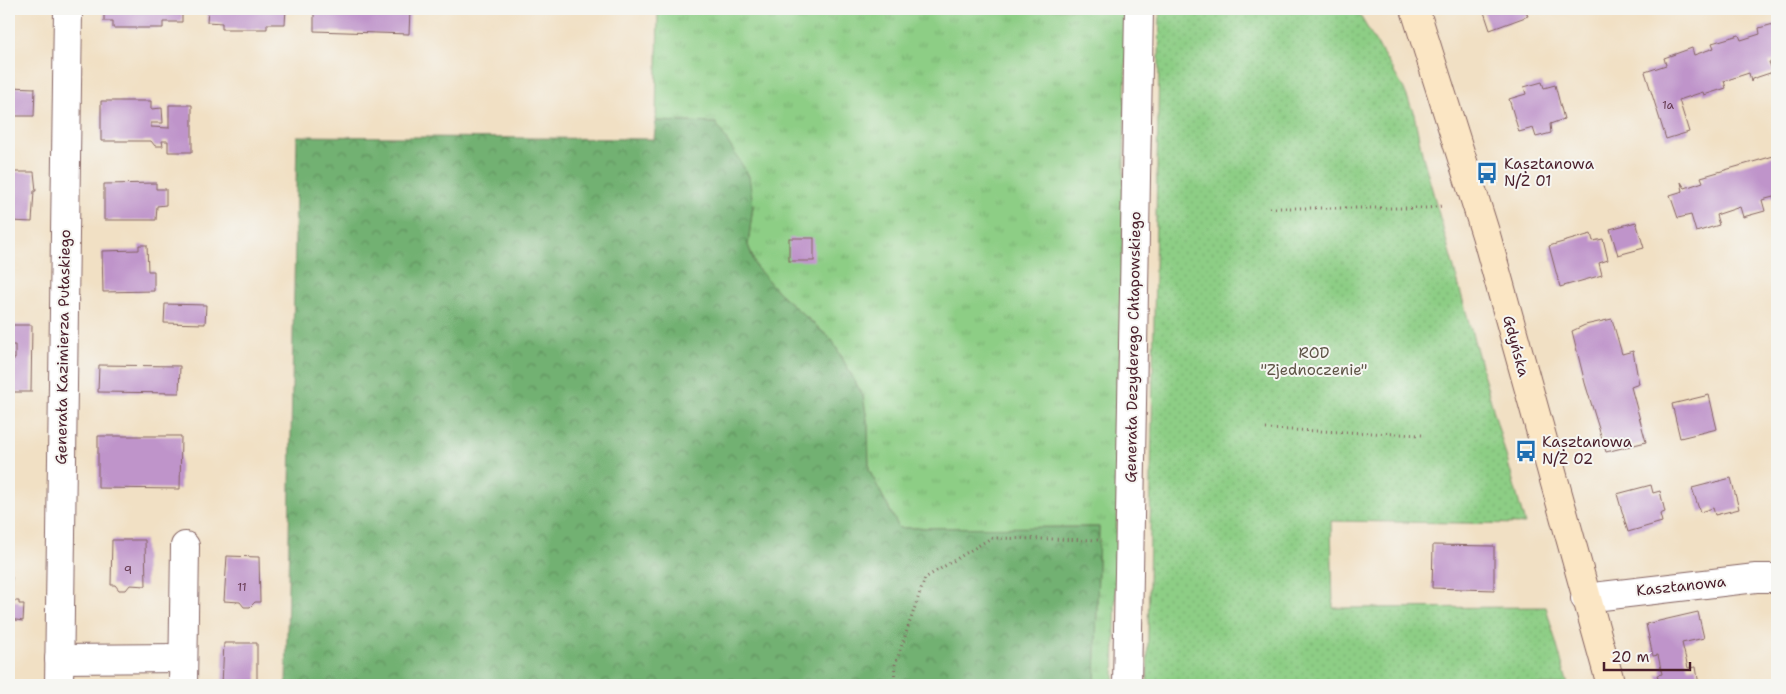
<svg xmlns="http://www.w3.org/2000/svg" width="1786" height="694" font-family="'Shantell Sans',sans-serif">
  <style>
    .grass { fill: url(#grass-tufts); stroke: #6c7658 }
    .forest { fill: url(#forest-crowns); stroke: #5e684e }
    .park { fill: url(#park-dots); stroke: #6c7658 }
    .building { fill: #bf94ca }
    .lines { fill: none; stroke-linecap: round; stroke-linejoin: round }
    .street-casing { stroke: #846361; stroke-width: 30 }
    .secondary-casing { stroke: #846361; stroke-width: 30 }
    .path { stroke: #846361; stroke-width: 3; stroke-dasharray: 1 4; stroke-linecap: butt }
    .street { stroke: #fff; stroke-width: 28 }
    .secondary { stroke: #fbe6c4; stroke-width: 28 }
    .labels { text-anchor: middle; stroke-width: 4; stroke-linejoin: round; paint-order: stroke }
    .number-label { font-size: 12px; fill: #673c53 }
    .poi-label { font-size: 15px; fill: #4a1f2b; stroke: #f6f6f2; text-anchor: start }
    .street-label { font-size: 15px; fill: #4a1f2b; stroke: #f6f6f2 }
    .park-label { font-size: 15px; fill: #5e5446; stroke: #f6f6f2 }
  </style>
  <defs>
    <pattern id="grass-tufts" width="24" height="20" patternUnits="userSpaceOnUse" patternTransform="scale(1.25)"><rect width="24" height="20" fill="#8dce85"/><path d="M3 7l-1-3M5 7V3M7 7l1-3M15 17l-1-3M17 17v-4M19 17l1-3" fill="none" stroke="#7bb073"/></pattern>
    <pattern id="forest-crowns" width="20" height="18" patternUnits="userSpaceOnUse" patternTransform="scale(1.25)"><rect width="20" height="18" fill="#72b172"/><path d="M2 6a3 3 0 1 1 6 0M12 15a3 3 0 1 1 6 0" fill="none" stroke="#608f5e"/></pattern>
    <pattern id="park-dots" width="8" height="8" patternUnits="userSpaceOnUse" patternTransform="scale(1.25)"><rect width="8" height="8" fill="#8dce85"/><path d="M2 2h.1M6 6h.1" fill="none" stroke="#7bb073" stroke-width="1.8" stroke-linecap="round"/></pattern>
  </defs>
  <rect width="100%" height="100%" fill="#f6f6f2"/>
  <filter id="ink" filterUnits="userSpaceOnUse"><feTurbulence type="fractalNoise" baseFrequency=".02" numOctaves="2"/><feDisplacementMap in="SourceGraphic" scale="10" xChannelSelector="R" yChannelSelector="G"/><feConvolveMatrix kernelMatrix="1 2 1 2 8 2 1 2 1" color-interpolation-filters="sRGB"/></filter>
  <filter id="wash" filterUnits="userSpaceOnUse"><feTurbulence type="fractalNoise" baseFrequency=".0096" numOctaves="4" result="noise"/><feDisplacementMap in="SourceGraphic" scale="20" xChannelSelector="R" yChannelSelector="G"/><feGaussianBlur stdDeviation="1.12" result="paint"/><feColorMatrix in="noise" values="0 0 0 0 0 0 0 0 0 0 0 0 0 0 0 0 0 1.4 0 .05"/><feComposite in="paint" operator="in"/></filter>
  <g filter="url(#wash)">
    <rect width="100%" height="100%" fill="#f1e0c4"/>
    <path class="grass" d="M658,9H1127L1114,685H1095L1099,527L899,528L869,470L868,426L863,396L832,340L778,292L756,267L748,245L753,205L716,123L656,121Z"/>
    <path class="forest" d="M656,121L716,123L749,176L753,205L748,245L756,267L778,292L832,340L863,396L868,426L869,470L899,528L1099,527L1095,685H925L903,682L890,685H286L297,136L654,139Z"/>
    <path class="park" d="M1160,9H1356L1404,89L1414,114L1422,153L1525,524L1331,521L1333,608L1546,607L1568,685H1147Z"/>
    <g id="blocks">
      <g class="building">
        <path d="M104,9H182V22H163V28H113V21H104Z"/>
        <path d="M208,9H286L285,24H267V29H222V23L207,22Z"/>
        <path d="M314,9H410L409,34L314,31Z"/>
        <path d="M1483,9H1525L1528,16L1490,30Z"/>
        <path d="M1777,23V60L1769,62L1773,72L1752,79L1751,82L1749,73L1724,81L1726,88L1704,95L1703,92L1679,100L1689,132L1666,139L1645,72L1666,65L1664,58L1692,48L1694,55L1714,48L1712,43L1739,35L1741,40L1760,34L1759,28Z"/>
        <path d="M1542,82L1544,88L1555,85L1564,119L1550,124L1551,133L1536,137L1533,128L1519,132L1509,99L1526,94L1524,87Z"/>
        <path d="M10,87L35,88L34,116H9Z"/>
        <path d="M101,101H151V109L162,108L163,123H151V127L169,128V105H192V152H168V141H162L163,146H155L151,141H101Z"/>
        <path d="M1777,155V196L1762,200L1765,211L1743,217L1740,207L1716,215L1719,225L1696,232L1691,215L1678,218L1670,195L1683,191L1681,182L1685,188L1703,182L1701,177Z"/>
        <path d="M12,172H34L36,191H34L32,222L11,221Z"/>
        <path d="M156,183V189H166V205L157,206L156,220H104V184Z"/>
        <path d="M1636,222L1644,248L1618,255L1610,229Z"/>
        <path d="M1591,234L1593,241L1603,239L1608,260L1599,263L1602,275L1560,287L1549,246Z"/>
        <rect x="789" y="238" width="25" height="23"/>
        <path d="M139,245H147L148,271H154V291L103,292L102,251L139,250Z"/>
        <path d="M165,304L206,305L205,324L164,323Z"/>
        <path d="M1612,319L1622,354L1633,351L1639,384L1631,387L1646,442L1606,452L1585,383L1572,331L1585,325Z"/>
        <path d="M9,325H32L31,392H9V359H15V345H9Z"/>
        <path d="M99,365L180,366L179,393L98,392Z"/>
        <path d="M1709,395L1717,429L1680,438L1672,404Z"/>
        <path d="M98,436H181L180,489L98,488Z"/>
        <path d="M1731,478L1739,509L1715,515L1713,508L1700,512L1692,488Z"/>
        <path d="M1651,485L1653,493L1660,491L1665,512L1660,514L1662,522L1628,532L1617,494Z"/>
        <path d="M112,540H145L146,586L130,585L126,590H119L115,585H111Z"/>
        <path d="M1433,545L1494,546V590L1432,588Z"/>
        <path d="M227,556L259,557L260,602H255L250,607H244L240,602L224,601Z"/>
        <path d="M9,577H12L10,598H9Z"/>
        <path d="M9,601H19V604H24L23,621L9,619Z"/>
        <path d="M1698,612L1704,638L1682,643L1688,668L1696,667L1699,685H1660L1657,675L1662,674L1658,655L1653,656L1646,624Z"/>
        <path d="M224,643H257V685H222Z"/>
      </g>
    </g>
  </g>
  <g filter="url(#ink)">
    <use href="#blocks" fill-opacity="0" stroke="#846361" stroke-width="1"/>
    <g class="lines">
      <g class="street-casing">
        <g id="street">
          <path d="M1585,598L1756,578H1777"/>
          <path d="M59,659L183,658"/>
          <path d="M59,685L68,9"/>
          <path d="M183,685L185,546"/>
          <path d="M1127,685L1139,9"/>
        </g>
      </g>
      <g class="secondary-casing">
        <path id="secondary" d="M1415,9L1486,235L1611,685"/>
      </g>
      <g class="path">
        <path d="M1270,208H1428L1442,206"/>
        <path d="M1266,429L1424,435"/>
        <path d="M894,685L895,665L925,578L991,538L1102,540"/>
      </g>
      <use href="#street" class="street"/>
      <use href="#secondary" class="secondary"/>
    </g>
  </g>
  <defs>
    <g id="bus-bare" transform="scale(1.725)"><path d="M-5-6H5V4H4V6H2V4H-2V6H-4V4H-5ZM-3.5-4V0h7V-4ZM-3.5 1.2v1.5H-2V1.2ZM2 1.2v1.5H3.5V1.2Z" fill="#1f6fb2" stroke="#f6f6f2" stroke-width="2.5" paint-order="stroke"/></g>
  </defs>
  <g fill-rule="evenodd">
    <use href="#bus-bare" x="1487" y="173"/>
    <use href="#bus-bare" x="1526" y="451"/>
  </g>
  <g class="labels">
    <g class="number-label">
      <text x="1668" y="109">1a</text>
      <text x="128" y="574">9</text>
      <text x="242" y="591">11</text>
    </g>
    <g class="poi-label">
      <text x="1504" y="169">Kasztanowa<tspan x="1504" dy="17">N/Ż 01</tspan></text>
      <text x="1542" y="447">Kasztanowa<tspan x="1542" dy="17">N/Ż 02</tspan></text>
    </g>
    <g class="street-label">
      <text transform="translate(1516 346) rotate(75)" y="5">Gdyńska</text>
      <text transform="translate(63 347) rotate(-89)" y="5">Generała Kazimierza Pułaskiego</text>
      <text transform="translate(1133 347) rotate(-89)" y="5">Generała Dezyderego Chłapowskiego</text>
      <text transform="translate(1681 586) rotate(-6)" y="5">Kasztanowa</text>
    </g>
    <g class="park-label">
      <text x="1314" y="358">ROD<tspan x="1314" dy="17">"Zjednoczenie"</tspan></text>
    </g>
  </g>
  <rect width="1786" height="694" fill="none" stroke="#f6f6f2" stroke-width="30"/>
  <path d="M1604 662v8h86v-8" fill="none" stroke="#4a1f2b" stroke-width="2.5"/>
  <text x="1611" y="662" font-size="15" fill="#4a1f2b" stroke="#f6f6f2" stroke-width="4" paint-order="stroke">20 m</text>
</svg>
